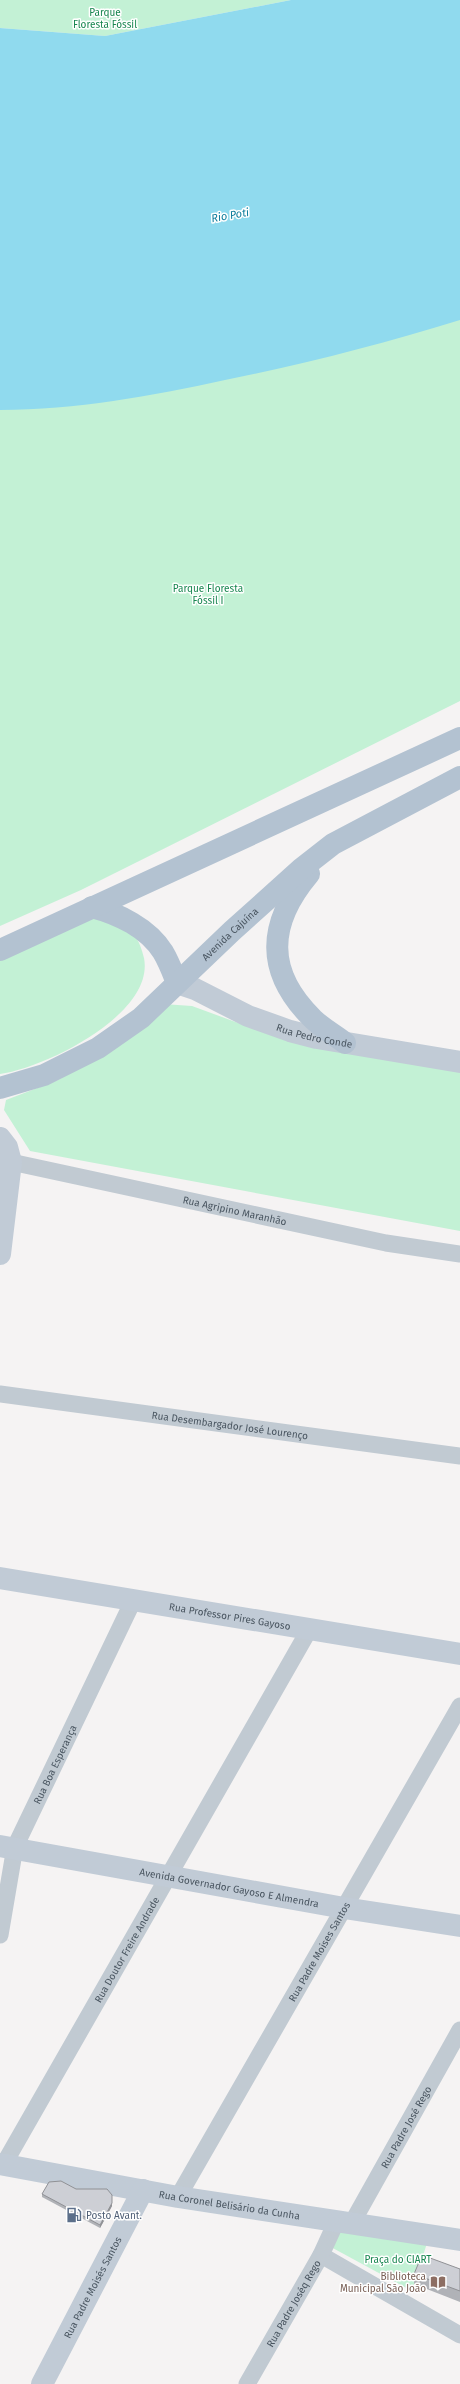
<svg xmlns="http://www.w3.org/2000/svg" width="460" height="2384" font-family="'Fira Sans',sans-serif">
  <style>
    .green { fill: #c3f1d5 }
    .water { fill: #90daee }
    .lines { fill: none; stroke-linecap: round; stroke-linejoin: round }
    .street { stroke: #c1cad2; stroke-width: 17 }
    .secondary { stroke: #c1cbd6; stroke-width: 22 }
    .primary { stroke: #b3c2d1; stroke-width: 22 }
    .wall { fill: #b0b2b7 }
    .shaded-wall { fill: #909195 }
    .building { fill: #cdcfd5; stroke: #909195 }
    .labels { text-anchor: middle; stroke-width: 3; stroke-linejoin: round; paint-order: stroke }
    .park-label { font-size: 10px; fill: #17864f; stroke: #fff }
    .street-label { font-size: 10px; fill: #4a5661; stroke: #fff }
    .service-label { font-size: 10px; fill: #4e5e75; stroke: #fff; text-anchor: start }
    .education-label { font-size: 10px; fill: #785e54; stroke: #fff; text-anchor: end }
    .water-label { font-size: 11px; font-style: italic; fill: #0c7c9b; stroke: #fff }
  </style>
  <rect width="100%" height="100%" fill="#f5f3f3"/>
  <g class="green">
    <path d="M0,0H291L105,36L0,28Z"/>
    <path d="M460,315V701L81,890L0,926V390Z"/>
    <path d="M97,916C108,921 125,926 133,934C139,940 142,950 144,958C155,1014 45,1068 0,1074V958Z"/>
    <path d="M163,1004L192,1006L252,1028L460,1067V1231L30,1151L4,1110L6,1100L58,1080L93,1060Z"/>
    <path d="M341,2224L427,2243L412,2291L329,2246Z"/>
  </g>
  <path class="water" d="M291,0H460V320C382,344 305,364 225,380C151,396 76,410 0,410V28L105,36Z"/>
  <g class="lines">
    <g class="street">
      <path id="s1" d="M11,1162L386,1243L460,1254"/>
      <path id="s2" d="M0,1394L460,1456"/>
      <path id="s3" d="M0,1935L15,1847L133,1601"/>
      <path id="s4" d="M4,2164L309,1630"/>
      <path id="s5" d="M178,2197L460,1706"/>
      <path id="s6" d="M352,2223L460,2030"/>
      <path d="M321,2255L460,2335"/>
      <path id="s7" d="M247,2384L321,2255L337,2220"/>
    </g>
    <g class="secondary">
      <path id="s8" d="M177,983L195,989L248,1016L290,1031L317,1038L460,1062"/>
      <path d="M0,1138L7,1147L11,1162L0,1254"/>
      <path id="s9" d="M0,1578L460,1654"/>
      <path id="s10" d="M0,1846L344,1908L460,1926"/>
      <path id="s11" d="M0,2164L178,2197L460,2240"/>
      <path id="s12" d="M42,2384L143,2190"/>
    </g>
    <g class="primary">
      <path d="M309,874C267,924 265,972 313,1019C322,1028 335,1035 345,1043"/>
      <path d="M92,907C119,914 148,928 163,952C169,962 173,973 177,983"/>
      <path d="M0,950L460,738"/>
      <path id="s13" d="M0,1088L44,1075L98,1048L141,1018L232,931L301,869L333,844L460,777"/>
    </g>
  </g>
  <g class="wall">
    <path d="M76,2189L112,2206L100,2228L42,2197V2194Z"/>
    <path d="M460,2269V2302L414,2284V2274Z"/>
  </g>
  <path class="shaded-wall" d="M112,2203V2206L100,2228V2225Z"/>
  <g class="building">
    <path d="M61,2181L76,2189H107L112,2195V2203L100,2225L42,2194L49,2182Z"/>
    <path d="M422,2255L460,2269V2291L414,2274Z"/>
  </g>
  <defs>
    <g id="fuel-bare" transform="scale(1.2)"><path d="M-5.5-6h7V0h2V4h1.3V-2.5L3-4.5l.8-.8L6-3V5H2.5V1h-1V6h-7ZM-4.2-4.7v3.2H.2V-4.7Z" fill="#5c6f8a" stroke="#fff" stroke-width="2.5" paint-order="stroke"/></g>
    <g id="library-bare" transform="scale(1.2)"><path d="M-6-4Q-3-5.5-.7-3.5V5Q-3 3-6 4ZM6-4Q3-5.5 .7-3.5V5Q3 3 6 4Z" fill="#8d6e63" stroke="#fff" stroke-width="2.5" paint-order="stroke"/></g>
  </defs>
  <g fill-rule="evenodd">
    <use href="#fuel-bare" x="74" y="2215"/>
    <use href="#library-bare" x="438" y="2282"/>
  </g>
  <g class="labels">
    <g class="park-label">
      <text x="105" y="16">Parque<tspan x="105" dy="12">Floresta Fóssil</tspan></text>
      <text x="208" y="592">Parque Floresta<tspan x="208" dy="12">Fóssil I</tspan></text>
      <text x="398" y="2263">Praça do CIART</text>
    </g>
    <g class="street-label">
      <text dy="4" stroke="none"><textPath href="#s13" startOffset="281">Avenida Cajuína</textPath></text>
      <text dy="4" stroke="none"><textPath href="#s8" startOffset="148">Rua Pedro Conde</textPath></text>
      <text dy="4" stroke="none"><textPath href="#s1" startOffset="229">Rua Agripino Maranhão</textPath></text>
      <text dy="4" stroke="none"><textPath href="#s2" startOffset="232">Rua Desembargador José Lourenço</textPath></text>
      <text dy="4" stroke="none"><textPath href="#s9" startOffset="233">Rua Professor Pires Gayoso</textPath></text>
      <text dy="4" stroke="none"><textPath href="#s3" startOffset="181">Rua Boa Esperança</textPath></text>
      <text dy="4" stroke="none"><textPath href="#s10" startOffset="233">Avenida Governador Gayoso E Almendra</textPath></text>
      <text dy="4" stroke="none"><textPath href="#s4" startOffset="247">Rua Doutor Freire Andrade</textPath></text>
      <text dy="4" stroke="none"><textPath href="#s5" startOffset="283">Rua Padre Moises Santos</textPath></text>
      <text dy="4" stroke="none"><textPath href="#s6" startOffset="110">Rua Padre José Rego</textPath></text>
      <text dy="4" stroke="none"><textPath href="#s11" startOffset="233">Rua Coronel Belisário da Cunha</textPath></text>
      <text dy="4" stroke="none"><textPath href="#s12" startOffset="109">Rua Padre Moisés Santos</textPath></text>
      <text dy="4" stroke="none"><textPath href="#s7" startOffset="93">Rua Padre Joséq Rego</textPath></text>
    </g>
    <g class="service-label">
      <text x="86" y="2219">Posto Avant.</text>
    </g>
    <g class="education-label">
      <text x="426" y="2280">Biblioteca<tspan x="426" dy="12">Municipal São João</tspan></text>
    </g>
    <g class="water-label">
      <text transform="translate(230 215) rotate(-10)" y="4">Rio Poti</text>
    </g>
  </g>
</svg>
